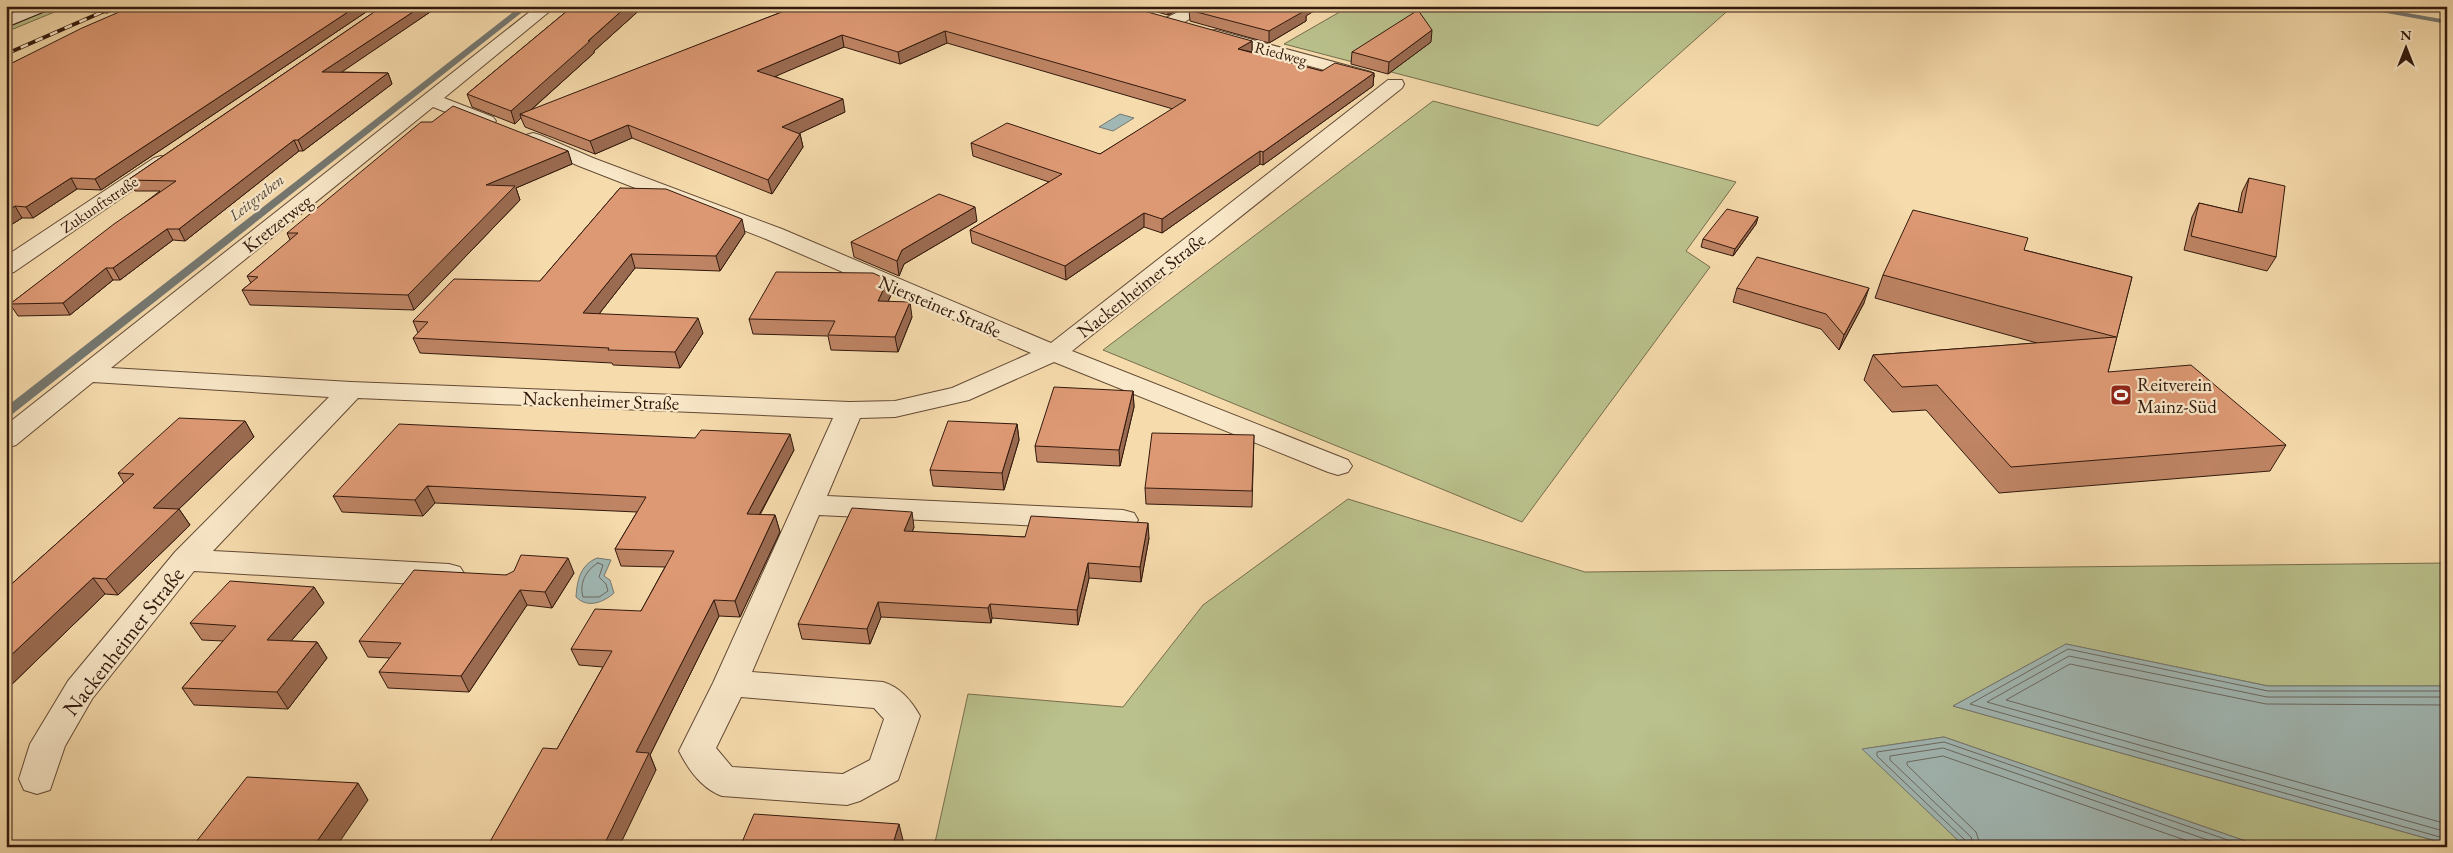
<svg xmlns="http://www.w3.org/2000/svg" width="2453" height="853" font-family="'EB Garamond',serif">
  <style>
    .green { fill: #bac18c; stroke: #766d4c }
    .water { fill: #a1b8b5; stroke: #757872 }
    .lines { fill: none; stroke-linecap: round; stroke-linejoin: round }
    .shore { stroke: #6a6861; stroke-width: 1 }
    .stream { fill: #757872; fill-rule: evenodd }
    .street-casing { stroke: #634a35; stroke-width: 2 }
    .secondary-casing { stroke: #32190d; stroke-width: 2 }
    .street { fill: #f9e8c9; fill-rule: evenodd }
    .secondary { fill: #f9e8c9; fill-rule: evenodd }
    .rail-casing { stroke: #32190d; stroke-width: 4 }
    .rail { stroke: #f9e8c9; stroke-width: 2.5; stroke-dasharray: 8; stroke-linecap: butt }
    .wall { fill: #be8464; stroke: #32190d }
    .shaded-wall { fill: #9b6b51; stroke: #32190d }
    .building { fill: #dd9974; stroke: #32190d }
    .labels { text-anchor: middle; stroke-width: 4.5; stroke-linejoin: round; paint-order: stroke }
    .far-street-label { font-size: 16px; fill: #32190d; stroke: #f9e8c9 }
    .far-water-label { font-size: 16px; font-style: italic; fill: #53493f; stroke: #f9e8c9 }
    .street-label { font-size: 19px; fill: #32190d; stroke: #f9e8c9 }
    .poi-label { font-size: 19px; fill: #32190d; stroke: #f9e8c9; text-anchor: start }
    .near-street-label { font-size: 22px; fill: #32190d; stroke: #f9e8c9 }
  </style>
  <rect width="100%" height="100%" fill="#f6dbac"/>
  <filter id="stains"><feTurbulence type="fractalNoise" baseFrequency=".004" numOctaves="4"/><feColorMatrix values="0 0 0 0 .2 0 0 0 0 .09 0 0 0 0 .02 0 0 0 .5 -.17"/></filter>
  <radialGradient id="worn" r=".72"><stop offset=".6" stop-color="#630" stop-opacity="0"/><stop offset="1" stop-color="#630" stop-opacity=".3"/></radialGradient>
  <g class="green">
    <path d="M58,6H69L6,32V28Z"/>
    <path d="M1350,6H1733L1598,126L1284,44Z"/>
    <path d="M1433,101L1736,182L1686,251L1710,267L1522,522L1103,350Z"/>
    <path d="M1348,499L1585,572L2447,563V686H2268L2066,644L1953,706L2447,844V847H2263L1944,737L1863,749L1965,847H934L968,694L1123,707L1203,605Z"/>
  </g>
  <g class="water">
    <path d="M1120,114L1134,118L1113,131L1099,127Z"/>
    <path d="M597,558L611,560L604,576L610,580L614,593C604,602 588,609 576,597C577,581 580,565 597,558Z"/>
    <path d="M2066,644L2268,686H2447V844L1953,706Z"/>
    <path d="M1944,737L2263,847H1965L1862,749Z"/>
  </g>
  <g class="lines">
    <g class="shore">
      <path d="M598,563L603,565L599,577L606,584L608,591L599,597H583C579,583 586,570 598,563Z"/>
      <path d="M2447,691H2268L2068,649L1970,704L2447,839"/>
      <path d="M2447,697H2267L2069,656L1987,702L2447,832"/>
      <path d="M2447,705L2266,704L2070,664L2006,700L2447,824"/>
      <path d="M1968,847L1966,841L1877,756V752L1944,742L2248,847"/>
      <path d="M1974,847L1971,837L1890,760V756L1943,748L2228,847"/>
      <path d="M1981,847L1976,832L1907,765V762L1943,756L2205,847"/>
    </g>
    <g class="stream">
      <path d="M521,6H530L10,416L6,417V407Z"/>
      <path d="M2348,6H2367L2447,20V24Z"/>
    </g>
    <g class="street-casing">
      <g id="street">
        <path d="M537,6H556L444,98L493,117L496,121L493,125H479L433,107L111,368L351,382L850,402L895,401L952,388L1031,353L766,239L579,166L526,143L523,139L526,135L533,133L540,135L593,158L782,229L1051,343L1388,80H1402L1404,84L1402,88L1072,351L1348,460L1352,466L1348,472L1338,475L1328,472L1054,362L969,400L895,417L860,418L827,496L1123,510L1134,513L1138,520L1134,527L1123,530L819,515L752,672L883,682C900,687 911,700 920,716L898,780L860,801L847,805L722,796C702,789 688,769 679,751L713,683L833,418L358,398L213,551L449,564L460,567L465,575L460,583L449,586L194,571L92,699L65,746L50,790L37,794L24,790L19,779L30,744L68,681L175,552L329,397L93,382L16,445L6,448V425ZM741,697L874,708L884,719L870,760L843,774L732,767L716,748Z"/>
        <path d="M1190,6H1211L1178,26H1166L1164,22L1166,18Z"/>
        <path d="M1216,30L1371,72L1374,76L1371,80L1365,81L1210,39L1207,35L1210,31Z"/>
        <path d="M161,156L168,158L171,162L168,166L14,272L6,274V256L154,158Z"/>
      </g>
    </g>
    <g class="secondary-casing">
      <path id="secondary" d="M29,6H52L50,9L6,27V16Z"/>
    </g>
    <use href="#street" class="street"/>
    <use href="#secondary" class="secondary"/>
    <g class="rail-casing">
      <path id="rail" d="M6,54L116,6"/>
    </g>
    <use href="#rail" class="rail"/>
  </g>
  <g class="wall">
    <path d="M51,6H124L107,13L53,9Z"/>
    <path d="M133,6H375L101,190L77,189L33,218H22L6,228V66Z"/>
    <path d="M383,6H439L341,72L388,73L392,84L303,151H299L185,241L173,240L120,280H113L70,315L18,316L10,304L160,191H135L128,180Z"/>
    <path d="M573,6H644L594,51V53L530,111L797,6L1252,41V52L1322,71L1374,73L1373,86L1263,165L1260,164L1162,233L1144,227L1066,280L972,243L970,230L1049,182L973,156L971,143L1100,154L1173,109L947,43L900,64L844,47L775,76L845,112L800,133V134L803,147L772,194L632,138L595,154L525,127L521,118L515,124L472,107L467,94Z"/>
    <path d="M1136,6H1185L1168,15Z"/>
    <path d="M1189,10L1306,16V21L1269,43L1190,21Z"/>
    <path d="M1431,42L1388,74L1351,64L1352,52Z"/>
    <path d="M568,151L572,164L516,188L520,200L414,310L250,305L242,290L251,283L247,276L290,240L287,233Z"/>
    <path d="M2249,178L2276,257L2267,271L2184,250L2192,217L2199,203L2238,212L2242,192Z"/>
    <path d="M620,188L745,233L720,271L635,268L599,314L703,333L680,368L613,365L612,363L420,353L413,338L418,333L413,321L540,281Z"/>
    <path d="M1758,217L1756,224L1733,256L1701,247L1703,239Z"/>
    <path d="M977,221L904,264L899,276L854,257L851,242Z"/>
    <path d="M2024,250L2132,277L2108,372L2286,445L2270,471L1999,493L1926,410L1892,412L1864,380L1873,355L2037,343L1875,298L1883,275Z"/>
    <path d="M888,280L891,295L888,302L912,317L898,352L831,350L828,336L753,334L749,319Z"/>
    <path d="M1737,288L1864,303L1839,350L1821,329L1733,302Z"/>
    <path d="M1133,391L1134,407L1120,466L1037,462L1035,446Z"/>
    <path d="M245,421L254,437L179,509L190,525L118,595L105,594L6,690V589L124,483L118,473Z"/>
    <path d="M1017,424L1019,440L1004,490L933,486L930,470Z"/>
    <path d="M1254,435L1252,507L1146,504L1145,488Z"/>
    <path d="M794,450L760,515H775L780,532L740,617L719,616L650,755L656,770L557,749L603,667L579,665L571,649L641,611L665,567L621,566L615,549L637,512L435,503L423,516L342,512L333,496Z"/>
    <path d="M914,527L912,532L1025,537L1149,538L1141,582L1089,578L1078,625L992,618L991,623L881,617L870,644L802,639L798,624Z"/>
    <path d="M574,573L552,608L527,605L469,692L388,688L379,672L390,658L368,657L359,641L506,575Z"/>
    <path d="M314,587L324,603L291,641L317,642L327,658L288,709L194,705L182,688L223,641L202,640L190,623Z"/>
  </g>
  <g class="shaded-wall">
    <path d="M104,6H124L107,13Z"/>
    <path d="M357,6H375L101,190L95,179Z"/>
    <path d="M422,6H439L327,82L322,72Z"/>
    <path d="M627,6H644L594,51V53L524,116L520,114L521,118L515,124L511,111Z"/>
    <path d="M1168,6H1185L1168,15Z"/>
    <path d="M1303,6H1322L1306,16V21L1269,43V31Z"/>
    <path d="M1432,30L1431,42L1388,74L1389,62Z"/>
    <path d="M945,31L947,43L900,64L898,52Z"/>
    <path d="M842,35L844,47L760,83L757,71Z"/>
    <path d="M1252,41V52L1238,49Z"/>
    <path d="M388,73L392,84L303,151L298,140Z"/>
    <path d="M1374,73L1373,86L1263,165V152Z"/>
    <path d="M843,99L845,112L785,140L782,127Z"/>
    <path d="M628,125L632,138L595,154L590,141Z"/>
    <path d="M800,134L803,147L772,194L768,180Z"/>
    <path d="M294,140L299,151L185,241L179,229Z"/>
    <path d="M568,151L572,164L516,188L520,200L414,310L408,295L486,185Z"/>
    <path d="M1260,151V164L1162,233V219Z"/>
    <path d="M71,178L77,189L33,218L26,207Z"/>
    <path d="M15,206L22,218L6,228V212Z"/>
    <path d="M975,207L977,221L904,264L899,276L897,261L902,250Z"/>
    <path d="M1144,213V227L1066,280L1065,266Z"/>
    <path d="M1758,217L1756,224L1733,256L1735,249Z"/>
    <path d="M742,219L745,233L720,271L716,256Z"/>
    <path d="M167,229L173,240L120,280L113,268Z"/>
    <path d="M631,254L635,268L588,328L583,313Z"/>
    <path d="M106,268L113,280L70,315L63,303Z"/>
    <path d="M888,280L891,295L881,316L878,301Z"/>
    <path d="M1869,288L1864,303L1839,350L1844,335Z"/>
    <path d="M910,302L912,317L898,352L895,337Z"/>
    <path d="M698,318L703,333L680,368L675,352Z"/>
    <path d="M1133,391L1134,407L1120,466L1119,450Z"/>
    <path d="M245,421L254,437L179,509L190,525L118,595L106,579L153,508Z"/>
    <path d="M1017,424L1019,440L1004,490L1002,473Z"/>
    <path d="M790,434L794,450L751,530L747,514Z"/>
    <path d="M427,486L435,503L423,516L415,500Z"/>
    <path d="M912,512L914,527L907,546L904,531Z"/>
    <path d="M775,515L780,532L740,617L735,601Z"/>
    <path d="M1148,523L1149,538L1141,582L1140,567Z"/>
    <path d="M568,558L574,573L552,608L545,592Z"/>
    <path d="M1088,563L1089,578L1078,625L1077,610Z"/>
    <path d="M93,578L105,594L6,690V660Z"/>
    <path d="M314,587L324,603L278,656L267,640Z"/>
    <path d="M520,590L527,605L469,692L461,676Z"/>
    <path d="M714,600L719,616L650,755L656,770L619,847H603L636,752Z"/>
    <path d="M878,602L881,617L870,644L867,629Z"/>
    <path d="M990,604L992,618L991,623L988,608Z"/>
    <path d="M317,642L327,658L288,709L277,692Z"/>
    <path d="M358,783L368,800L336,847H313Z"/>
    <path d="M899,824L903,840L901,847H892Z"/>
  </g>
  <g class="building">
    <path d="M133,6H357L95,179L71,178L26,207L15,206L6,212V66L82,28Z"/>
    <path d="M383,6H422L322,72L388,73L298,140H294L179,229H167L113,268H106L63,303L10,304L114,224L176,181L128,180Z"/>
    <path d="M573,6H627L588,41H590L511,111L467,94Z"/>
    <path d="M797,6H1126L1252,41L1238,49L1322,71L1335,63L1374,73L1263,152L1260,151L1162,219L1144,213L1065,266L970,230L1062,174L971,143L1007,123L1100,154L1186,100L945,31L898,52L842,35L757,71L843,99L782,127L800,134L768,180L628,125L590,141L520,114Z"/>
    <path d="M1195,6H1303L1300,8L1306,10L1269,31L1189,10Z"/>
    <path d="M1418,10L1432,30L1389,62L1352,52Z"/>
    <path d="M453,106L568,151L486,185L515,186L408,295L242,290L258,277L247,276L298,233H287L421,122H432Z"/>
    <path d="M2249,178L2285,186L2276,257L2191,236L2199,203L2242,213Z"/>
    <path d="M620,188L666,189L742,219L716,256L631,254L583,313L698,318L675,352L608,350L609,348L413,338L428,322L413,321L454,279L540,281Z"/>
    <path d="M939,194L975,207L902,250L897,261L851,242Z"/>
    <path d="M1727,209L1758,217L1735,249L1703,239Z"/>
    <path d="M1913,210L2028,238L2024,250L2132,277L2108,372L2191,365L2286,445L2011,467L1937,385L1902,387L1873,355L2116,337L1883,275Z"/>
    <path d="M1757,257L1869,288L1844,335L1826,314L1737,288Z"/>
    <path d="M776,272L873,273L888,280L878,301L910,302L895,337L828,335L835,321L749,319Z"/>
    <path d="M1054,387L1133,391L1119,450L1035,446Z"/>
    <path d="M179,418L245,421L153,508L179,509L106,579L93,578L6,660V589L134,474L118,473Z"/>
    <path d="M948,421L1017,424L1002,473L930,470Z"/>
    <path d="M399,424L695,438L701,430L790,434L747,514L775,515L735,601L714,600L636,752L649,753L603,847H487L543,748L557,749L612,651L571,649L595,609L641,611L674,551L615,549L646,497L427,486L415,500L333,496Z"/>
    <path d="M1152,433L1254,435L1252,491L1145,488Z"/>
    <path d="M852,508L912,512L904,531L1025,537L1031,516L1148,523L1140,567L1088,563L1077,610L990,604L988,608L878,602L867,629L798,624Z"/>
    <path d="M521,555L568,558L545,592L520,590L461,676L379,672L401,643L359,641L414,570L506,575L514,571Z"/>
    <path d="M230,581L314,587L267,640L317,642L277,692L182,688L236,626L190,623Z"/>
    <path d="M247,777L358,783L313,847H192Z"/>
    <path d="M754,814L899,824L892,847H740Z"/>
  </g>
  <defs>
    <g id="stadium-square" transform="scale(1.125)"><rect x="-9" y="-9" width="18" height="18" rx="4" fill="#8f2418" stroke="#f9e8c9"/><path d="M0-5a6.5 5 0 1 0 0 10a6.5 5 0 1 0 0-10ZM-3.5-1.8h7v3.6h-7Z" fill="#fff"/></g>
  </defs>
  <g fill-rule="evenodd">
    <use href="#stadium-square" x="2121" y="395"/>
  </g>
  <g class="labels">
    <g class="far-street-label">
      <text transform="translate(1281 53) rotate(15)" y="6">Riedweg</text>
      <text transform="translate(99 204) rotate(-34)" y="6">Zukunftstraße</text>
    </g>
    <g class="far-water-label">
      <text transform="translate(256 197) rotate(-38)" y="6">Leitgraben</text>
    </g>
    <g class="street-label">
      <text transform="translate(277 223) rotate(-38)" y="7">Kretzerweg</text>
      <text transform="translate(1141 285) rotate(-38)" y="7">Nackenheimer Straße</text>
      <text transform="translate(940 306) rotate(23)" y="7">Niersteiner Straße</text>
      <text transform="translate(601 400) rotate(2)" y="7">Nackenheimer Straße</text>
    </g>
    <g class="poi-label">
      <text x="2137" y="391">Reitverein<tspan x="2137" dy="22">Mainz-Süd</tspan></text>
    </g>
    <g class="near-street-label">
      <text transform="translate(123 641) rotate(-52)" y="8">Nackenheimer Straße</text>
    </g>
  </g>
  <rect width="2453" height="853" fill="none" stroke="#f6dbac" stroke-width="25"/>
  <rect x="8" y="8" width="2438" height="838" fill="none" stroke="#32190d" stroke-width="2.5"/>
  <rect x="12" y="12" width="2428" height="828" fill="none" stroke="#32190d"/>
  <g transform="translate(2406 48)" stroke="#f9e8c9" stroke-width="4" paint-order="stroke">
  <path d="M0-4L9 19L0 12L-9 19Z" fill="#32190d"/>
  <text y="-8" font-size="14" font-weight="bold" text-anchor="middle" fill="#32190d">N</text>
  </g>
  <rect width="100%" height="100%" filter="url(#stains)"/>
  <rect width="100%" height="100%" fill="url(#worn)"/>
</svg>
